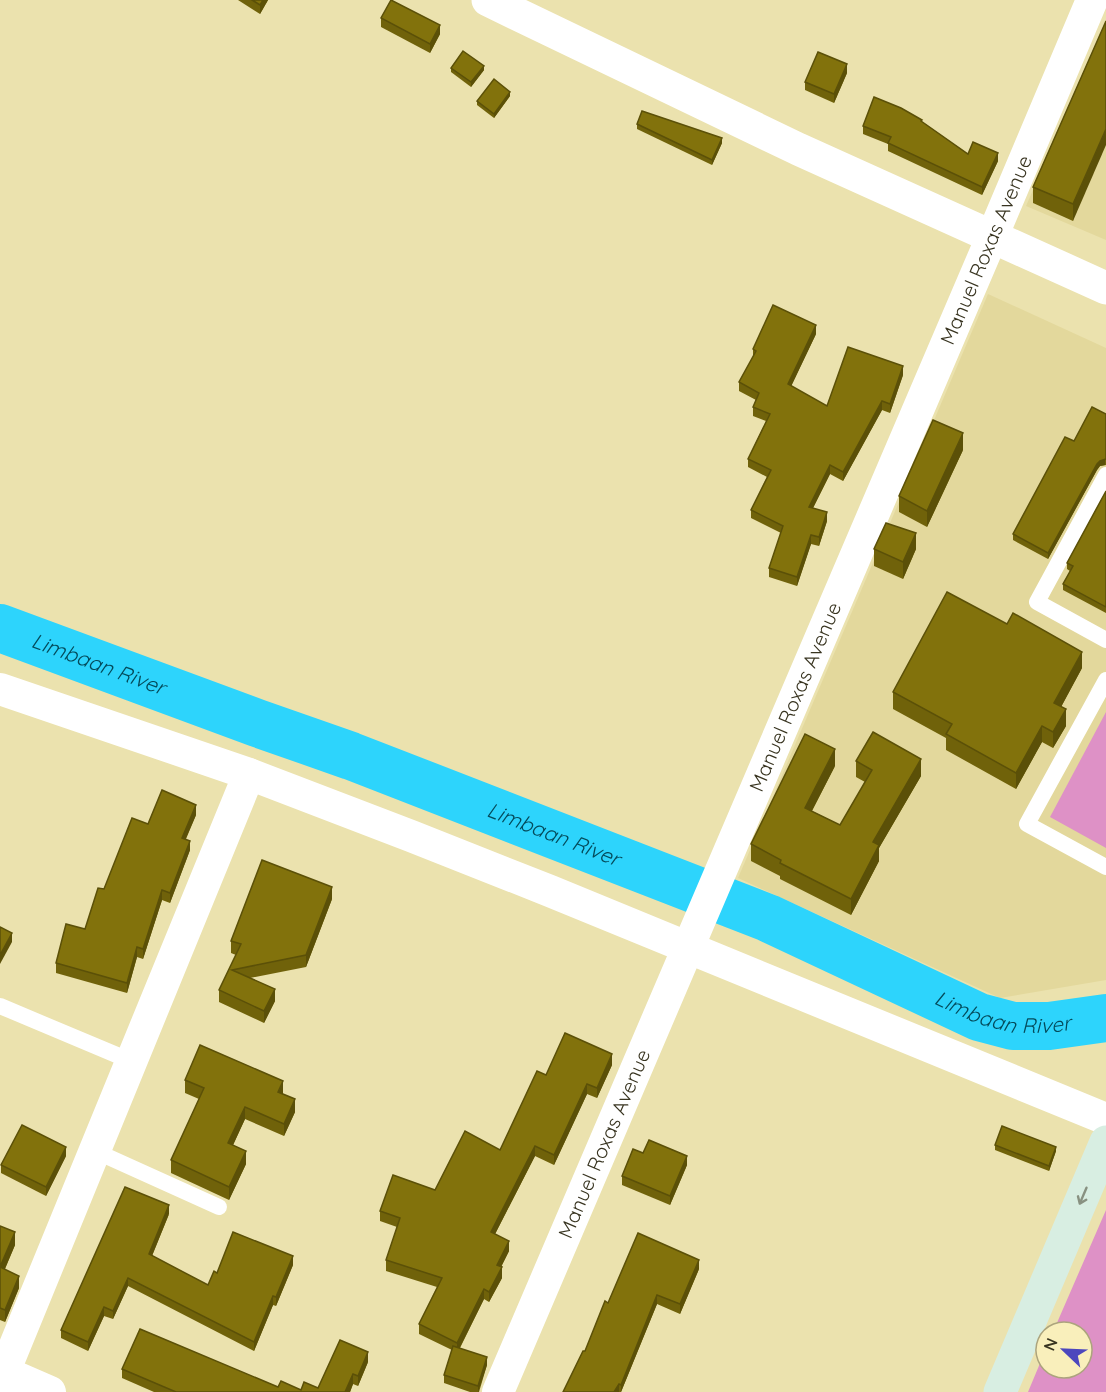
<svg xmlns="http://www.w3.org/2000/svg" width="1106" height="1392" font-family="Quicksand,sans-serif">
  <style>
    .built { fill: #e3d89c }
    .green { fill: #de91c6 }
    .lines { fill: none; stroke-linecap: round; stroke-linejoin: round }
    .river { stroke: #2dd4fc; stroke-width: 48 }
    .service { stroke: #fff; stroke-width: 16 }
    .minor { stroke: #fff; stroke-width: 32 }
    .tertiary { stroke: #fff; stroke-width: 33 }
    .secondary { stroke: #d8eee2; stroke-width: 33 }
    .wall { fill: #70620a }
    .shaded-wall { fill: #5b5008 }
    .building { fill: #82720c; stroke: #5b5008; stroke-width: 1.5 }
    .oneway { stroke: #889181 }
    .labels { text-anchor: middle; stroke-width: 6; stroke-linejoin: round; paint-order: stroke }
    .street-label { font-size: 20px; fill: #383420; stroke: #f9efbb }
    .water-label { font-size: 21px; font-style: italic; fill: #044b5b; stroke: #f9efbb }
  </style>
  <rect width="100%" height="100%" fill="#ebe2ae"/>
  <g class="built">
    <path d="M1106,23V240L1026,206Z"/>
    <path d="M988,294L1106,348V980L1000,998L738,878Z"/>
  </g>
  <g class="green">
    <path d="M1106,712V848L1050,817Z"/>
    <path d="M1106,1210V1392H1028L1046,1349V1368H1082V1332H1053Z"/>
  </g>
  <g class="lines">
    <path class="river" id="s1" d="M0,628L257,723L351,756L768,918L979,1017L1013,1026H1049L1106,1018"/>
    <g class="service">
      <path d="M1106,475L1037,602L1106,640"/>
      <path d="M1106,680L1027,824L1106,867"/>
      <path d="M0,1006L131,1061"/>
      <path d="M95,1151L219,1207"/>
    </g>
    <g class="minor">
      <path d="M0,689L249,774L411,836L550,891L1106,1119"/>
      <path d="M4,1372L50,1392"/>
      <path d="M0,1382L249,774"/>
      <path id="s2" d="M498,1392L992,237L1092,0"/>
    </g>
    <path class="tertiary" d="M488,0L798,149L1106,288"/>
    <path class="secondary" d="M1000,1392L1106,1142"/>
  </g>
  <g class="wall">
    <path d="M238,0H268L260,14Z"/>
    <path d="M381,18L440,34L430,53L381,27Z"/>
    <path d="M1106,21L1073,221L1033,203V187Z"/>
    <path d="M451,68L484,70L471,87L451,72Z"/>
    <path d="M847,73L834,103L805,90V82Z"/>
    <path d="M510,96L494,118L477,105V101Z"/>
    <path d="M922,122L968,154L998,161L982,195L888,151V144L863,134V126Z"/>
    <path d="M637,124L722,143L712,165L637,129Z"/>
    <path d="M816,334L791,386L827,406L903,375L890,413L882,410L843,481L830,474L813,508L827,521L819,546L811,544L797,586L769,577V568L781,533L751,518V510L767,477L748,467V459L766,421L753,416V407L756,400L739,391V382L753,357V349Z"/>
    <path d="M1106,414V465L1100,466L1097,470L1048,559L1013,540V534L1074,441Z"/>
    <path d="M963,450L927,527L899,512V496Z"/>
    <path d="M1106,491V613L1063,590V584L1070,571L1067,569V563Z"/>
    <path d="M874,549H916L903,579L874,566Z"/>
    <path d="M1082,668L1061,707L1066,726L1053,748L1042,742L1016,789L946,750V738L893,709V692Z"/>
    <path d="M856,761L921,776L879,848V861L851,915L780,879V876L751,861V844L835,766L812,811L840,825L865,782L856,777Z"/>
    <path d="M196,815L186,839L190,850L170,903L162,900L143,959L137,957L127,993L56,973V963L85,929L104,889L148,824Z"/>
    <path d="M332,899L306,967L250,978L275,1001L264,1023L219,1002V990L236,955L231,953V941Z"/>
    <path d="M612,1065L597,1098L587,1094L554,1165L535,1156L495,1234L509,1251L501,1267L502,1278L489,1302L484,1299L460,1348L487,1365L479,1392H470L444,1383V1375L452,1350L419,1334V1324L437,1287L386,1271V1260L397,1227L380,1221V1211L435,1190L500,1150L546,1075Z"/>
    <path d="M185,1080L283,1094L295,1112L284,1136L245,1119L233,1145L246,1164L229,1200L171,1173V1160L199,1099L185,1093Z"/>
    <path d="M995,1145L1056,1151L1049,1171L995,1150Z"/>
    <path d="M643,1153L687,1165L670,1205L622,1185V1176Z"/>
    <path d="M66,1156L46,1196L1,1173V1165Z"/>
    <path d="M169,1214L152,1256L208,1285L217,1273L293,1265L276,1306L273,1305L254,1351L128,1286L113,1319L104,1316L88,1351L61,1338V1330Z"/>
    <path d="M0,1226L15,1245L5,1269L19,1288L5,1322L0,1320Z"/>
    <path d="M699,1269L680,1314L657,1304L621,1392H563L585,1351L608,1303Z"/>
    <path d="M368,1362L358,1386L353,1384L350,1392H154L122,1378V1369L301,1390L318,1388Z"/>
  </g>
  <g class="shaded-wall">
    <path d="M263,0H268L260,14V5Z"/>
    <path d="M440,25V34L430,53V44Z"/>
    <path d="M847,64V73L834,103V94Z"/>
    <path d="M484,66V70L471,87V82Z"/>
    <path d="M510,92V96L494,118V114Z"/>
    <path d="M1106,129V145L1073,221V204Z"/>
    <path d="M722,138V143L712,165V160Z"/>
    <path d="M998,153V161L982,195V187Z"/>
    <path d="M816,325V334L788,393V384Z"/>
    <path d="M903,366V375L890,413V404Z"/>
    <path d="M882,401V410L843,481V472Z"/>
    <path d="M963,433V450L927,527V511Z"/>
    <path d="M1105,459V465L1100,466L1097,470L1048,559V553L1097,464L1100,461Z"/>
    <path d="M830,465V474L809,516V507Z"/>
    <path d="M827,512V521L819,546V537Z"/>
    <path d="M916,533V549L903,579V562Z"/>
    <path d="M811,535V544L797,586V577Z"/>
    <path d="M1082,652V668L1054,720V703Z"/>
    <path d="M1066,709V726L1053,748V732Z"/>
    <path d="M1042,726V742L1016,789V773Z"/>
    <path d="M835,749V766L805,824V808Z"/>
    <path d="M921,759V776L879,848V861L851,915V899L873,842Z"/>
    <path d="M196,805V815L182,847V838Z"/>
    <path d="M190,841V850L170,903V893Z"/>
    <path d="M332,887V899L306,967V955Z"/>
    <path d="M162,890V900L143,959V949Z"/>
    <path d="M12,933V942L0,964V955Z"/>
    <path d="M137,947V957L127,993V983Z"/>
    <path d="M275,989V1001L264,1023V1011Z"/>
    <path d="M612,1054V1065L597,1098V1088Z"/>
    <path d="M283,1081V1094L278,1105V1092Z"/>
    <path d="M587,1084V1094L554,1165V1155Z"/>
    <path d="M295,1099V1112L284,1136V1124Z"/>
    <path d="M245,1107V1119L228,1156V1143Z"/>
    <path d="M535,1146V1156L491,1242V1232Z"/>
    <path d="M66,1147V1156L46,1196V1187Z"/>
    <path d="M1056,1147V1151L1049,1171V1166Z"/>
    <path d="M246,1151V1164L229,1200V1187Z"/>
    <path d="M687,1156V1165L670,1205V1196Z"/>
    <path d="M169,1205V1214L149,1263V1254Z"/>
    <path d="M15,1232V1245L0,1280V1267Z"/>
    <path d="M509,1241V1251L497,1275V1265Z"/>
    <path d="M293,1256V1265L276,1306V1297Z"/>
    <path d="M699,1260V1269L680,1314V1304Z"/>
    <path d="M502,1267V1278L489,1302V1292Z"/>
    <path d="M19,1276V1288L5,1322V1310Z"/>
    <path d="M128,1278V1286L113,1319V1311Z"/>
    <path d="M484,1289V1299L457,1353V1343Z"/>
    <path d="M657,1295V1304L621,1392V1385Z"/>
    <path d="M273,1296V1305L254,1351V1342Z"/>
    <path d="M104,1307V1316L88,1351V1342Z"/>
    <path d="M368,1352V1362L358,1386V1376Z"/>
    <path d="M487,1357V1365L478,1392V1386Z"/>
    <path d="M353,1374V1384L350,1392H345Z"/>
    <path d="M619,1384V1392H614Z"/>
  </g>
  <g class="building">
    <path d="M252,0H263L260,5Z"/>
    <path d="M391,0L440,25L430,44L381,18Z"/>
    <path d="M1106,21V129L1073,204L1033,187Z"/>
    <path d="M463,51L484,66L471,82L451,68Z"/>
    <path d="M818,52L847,64L834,94L805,82Z"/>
    <path d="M494,79L510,92L494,114L477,101Z"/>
    <path d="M874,97L901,108L922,120L921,121L968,154L973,142L998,153L982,187L888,143L891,137L863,126Z"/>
    <path d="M642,111L722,138L712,160L637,124Z"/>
    <path d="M773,305L816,325L788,384L827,406L848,347L903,366L890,404L882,401L843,472L830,465L809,507L827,512L819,537L811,535L797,577L769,568L783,526L751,510L771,470L748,459L770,414L753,407L759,393L739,382L756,351L753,349Z"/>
    <path d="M1092,407L1106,414V459L1100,461L1097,464L1048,553L1013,534L1065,437L1074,441Z"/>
    <path d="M933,420L963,433L927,511L899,496Z"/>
    <path d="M1106,491V607L1063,584L1073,566L1067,563Z"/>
    <path d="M886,523L916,533L903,562L874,549Z"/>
    <path d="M947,592L1007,624L1013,613L1082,652L1054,703L1066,709L1053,732L1042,726L1016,773L946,734L952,724L893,692Z"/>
    <path d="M873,732L921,759L873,842L879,845L851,899L780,863L781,860L751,844L805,734L835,749L805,808L840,825L872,770L856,761Z"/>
    <path d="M162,790L196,805L182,838L190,841L170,893L162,890L143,949L137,947L127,983L56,963L66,924L85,929L98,888L104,889L132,818L148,824Z"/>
    <path d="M262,860L332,887L306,955L232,970L275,989L264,1011L219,990L241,944L231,941Z"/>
    <path d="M0,927L12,933L0,955Z"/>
    <path d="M565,1033L612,1054L597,1088L587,1084L554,1155L535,1146L491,1232L509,1241L497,1265L502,1267L489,1292L484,1289L457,1343L419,1324L442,1278L386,1260L400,1218L380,1211L393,1175L435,1190L465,1131L500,1150L537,1071L546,1075Z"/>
    <path d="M200,1045L283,1081L278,1092L295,1099L284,1124L245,1107L228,1143L246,1151L229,1187L171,1160L204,1088L185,1080Z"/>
    <path d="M22,1125L66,1147L46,1187L1,1165Z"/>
    <path d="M1002,1126L1056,1147L1049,1166L995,1145Z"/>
    <path d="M649,1140L687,1156L670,1196L622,1176L633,1149L643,1153Z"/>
    <path d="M125,1187L169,1205L149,1254L208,1285L214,1271L217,1273L233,1232L293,1256L276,1297L273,1296L254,1342L128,1278L113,1311L104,1307L88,1342L61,1330Z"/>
    <path d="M0,1226L15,1232L0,1267L19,1276L5,1310L0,1308Z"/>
    <path d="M638,1233L699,1260L680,1304L657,1295L621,1385L619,1384L614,1392H563L583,1351H585L605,1301L608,1303Z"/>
    <path d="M140,1329L278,1387L281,1381L301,1390L304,1382L318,1388L340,1340L368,1352L358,1376L353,1374L345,1392H176L122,1369Z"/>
    <path d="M453,1346L487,1357L478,1386L444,1375Z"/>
  </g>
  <defs><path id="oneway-shaft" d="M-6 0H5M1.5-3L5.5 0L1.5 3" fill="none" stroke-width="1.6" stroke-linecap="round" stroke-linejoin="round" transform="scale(1.5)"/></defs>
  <use class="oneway" href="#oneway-shaft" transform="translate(1083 1196) rotate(113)"/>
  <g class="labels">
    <g class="street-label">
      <text dy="7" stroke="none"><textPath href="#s2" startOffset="1242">Manuel Roxas Avenue</textPath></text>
      <text dy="7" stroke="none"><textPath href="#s2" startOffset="756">Manuel Roxas Avenue</textPath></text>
      <text dy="7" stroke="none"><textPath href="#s2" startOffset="270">Manuel Roxas Avenue</textPath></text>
    </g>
    <g class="water-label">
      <text dy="7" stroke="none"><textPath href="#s1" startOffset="105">Limbaan River</textPath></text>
      <text dy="7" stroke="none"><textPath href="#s1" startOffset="591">Limbaan River</textPath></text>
      <text dy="7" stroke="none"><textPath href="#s1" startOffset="1077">Limbaan River</textPath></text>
    </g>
  </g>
  <g transform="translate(1064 1350) rotate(293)"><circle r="28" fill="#f9efbb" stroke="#aca47d" stroke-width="1.5"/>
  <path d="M0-4.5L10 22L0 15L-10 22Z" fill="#4c47bd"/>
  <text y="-9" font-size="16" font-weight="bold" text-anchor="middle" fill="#383420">N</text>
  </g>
</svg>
